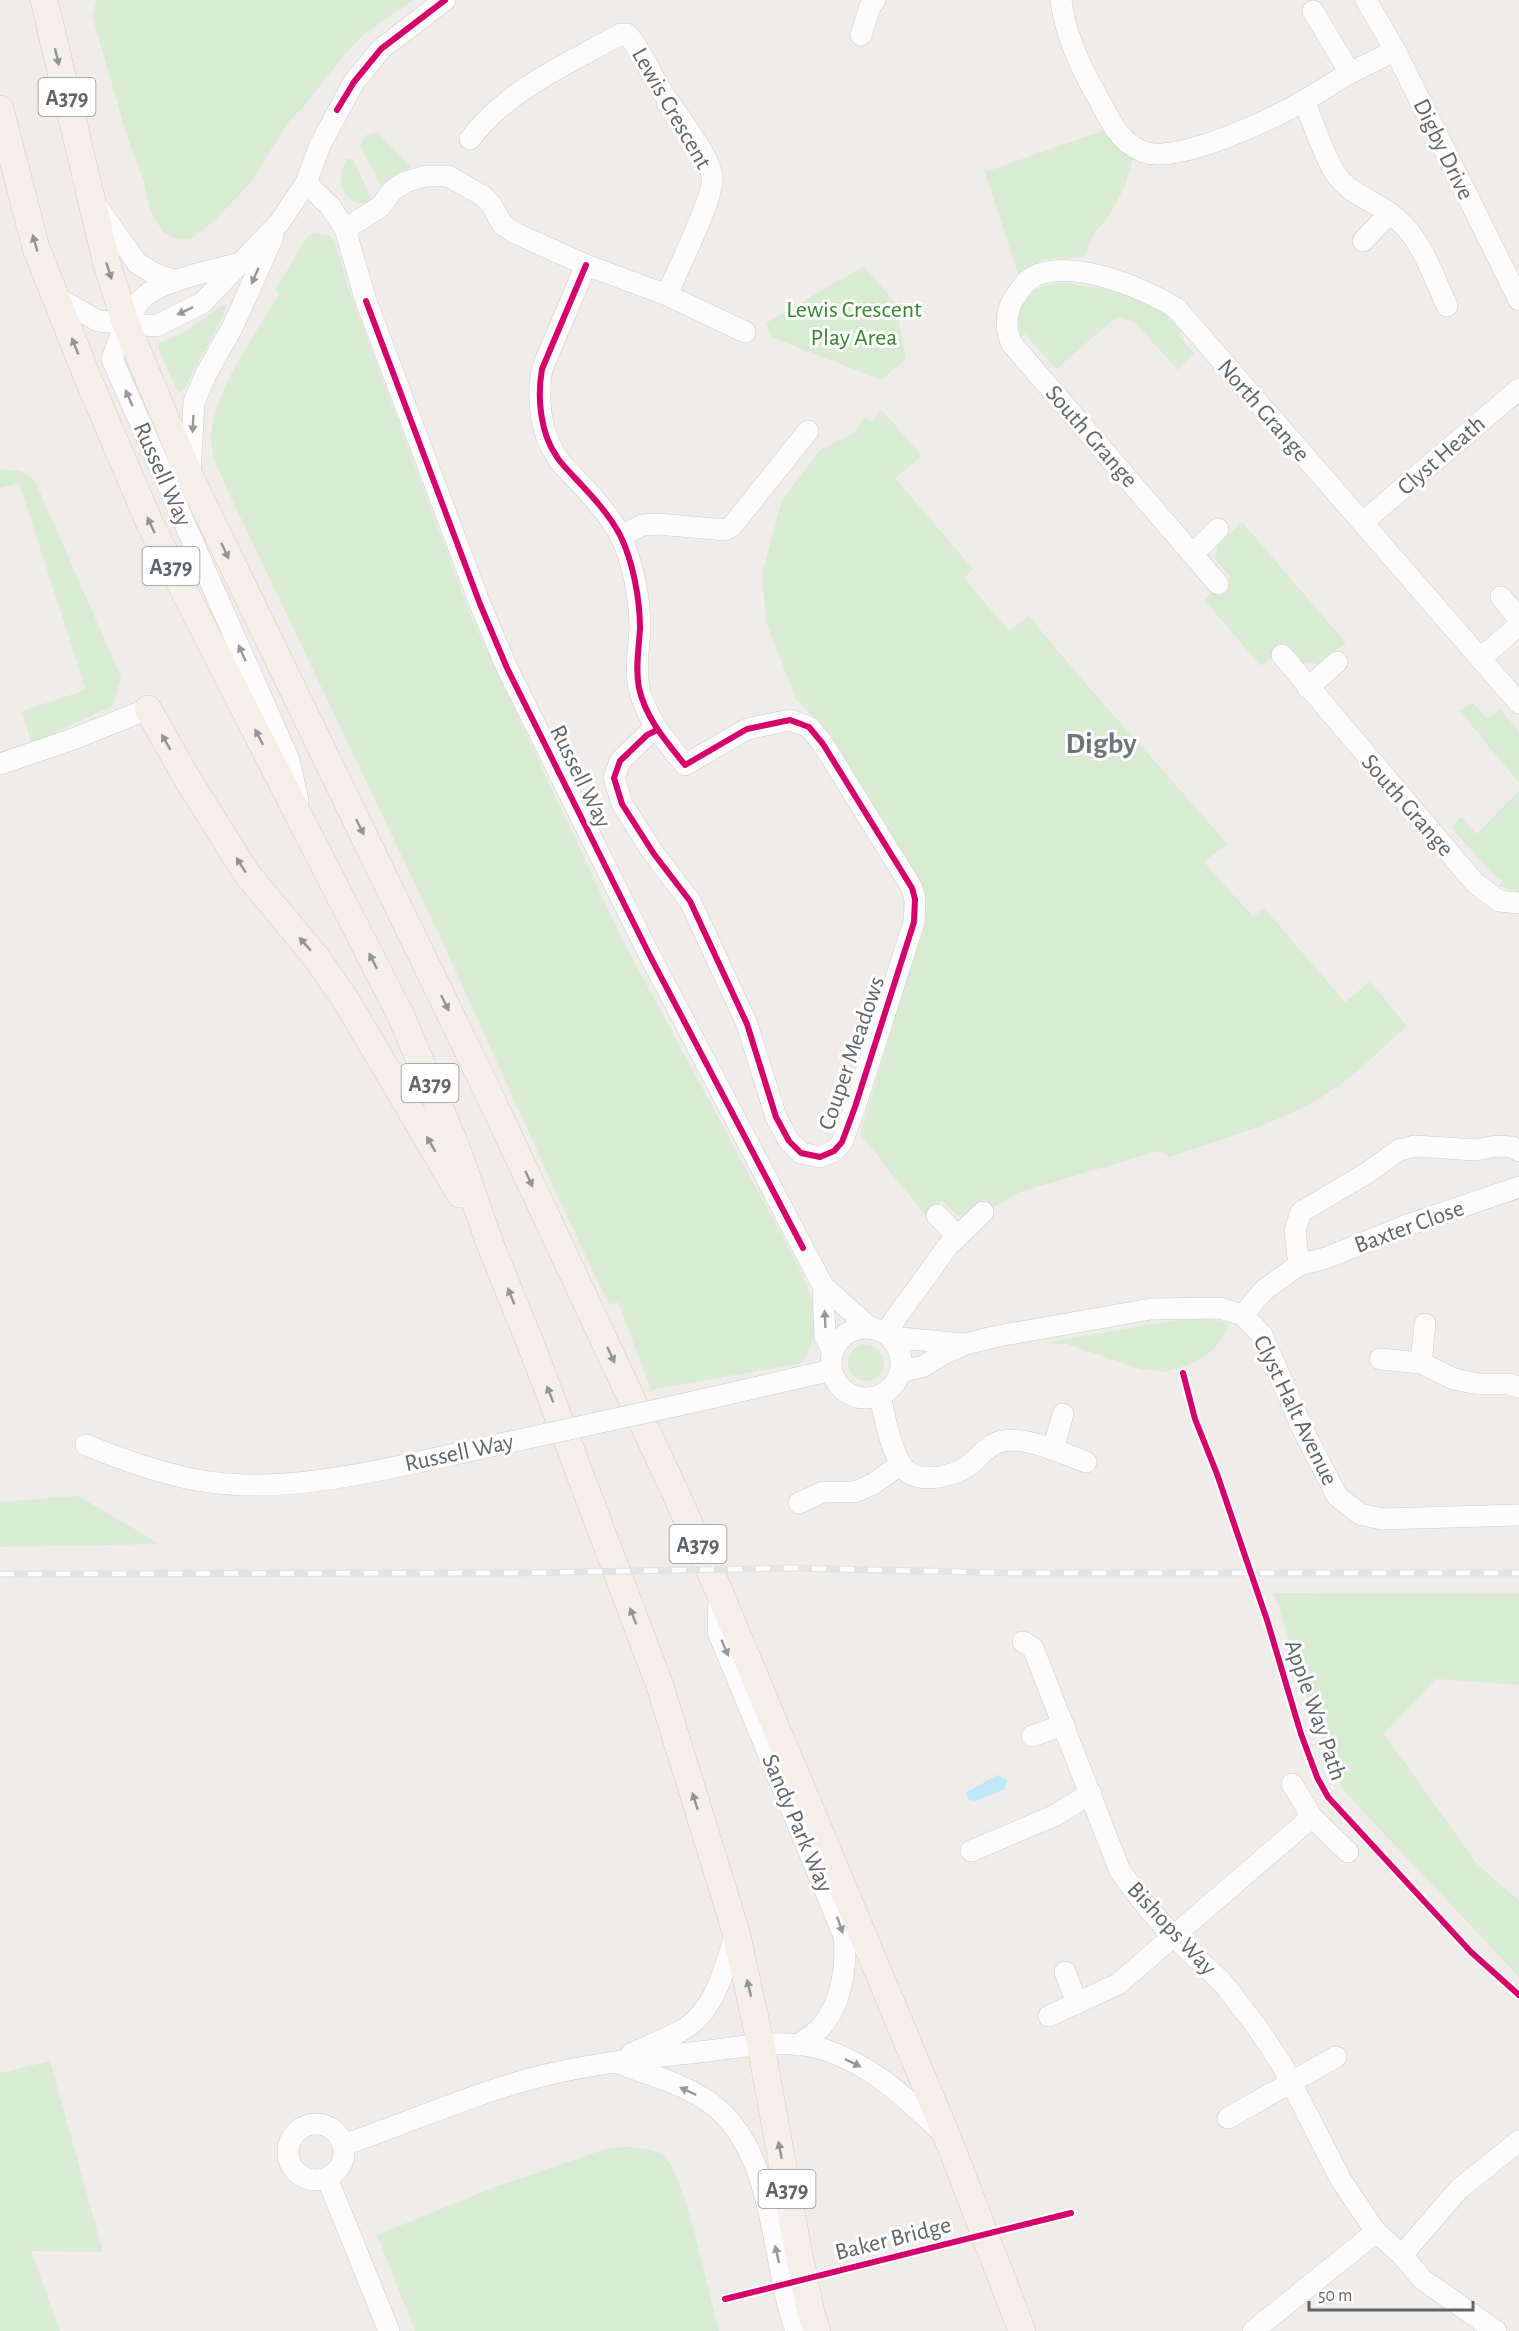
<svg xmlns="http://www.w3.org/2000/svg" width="1519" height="2331" font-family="'Alegreya Sans',sans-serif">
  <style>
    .green { fill: #daebd4 }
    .water { fill: #bee8f8 }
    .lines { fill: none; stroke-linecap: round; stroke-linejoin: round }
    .minor-casing { stroke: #cbcbcb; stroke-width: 22 }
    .major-casing { stroke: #d8c9b6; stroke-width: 28 }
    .minor { stroke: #fdfcfc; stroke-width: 21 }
    .major { stroke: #f4f0e9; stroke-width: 27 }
    .rail-casing { stroke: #e3e3e3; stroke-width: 7 }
    .rail { stroke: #fff; stroke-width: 4.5; stroke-dasharray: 14; stroke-linecap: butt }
    .minor-bridge-casing { stroke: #cbcbcb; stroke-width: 22; stroke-linecap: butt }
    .minor-bridge { stroke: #fdfcfc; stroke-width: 21 }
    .cycleway-casing { stroke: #fff; stroke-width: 10 }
    .cycleway { stroke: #d6006c; stroke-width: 6 }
    .oneway { fill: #929595 }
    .oneway2 { fill: #96999c }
    .labels { text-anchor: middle; stroke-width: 6; stroke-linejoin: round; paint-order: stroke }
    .shield { fill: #fff; stroke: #8e9295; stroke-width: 1.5 }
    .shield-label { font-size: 22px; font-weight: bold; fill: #5e6468 }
    .street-label { font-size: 24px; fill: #5e6468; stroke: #fff }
    .park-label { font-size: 24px; fill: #388530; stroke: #fff }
    .district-label { font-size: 30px; font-weight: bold; fill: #6f767a; stroke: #fff }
  </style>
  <rect width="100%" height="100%" fill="#efece9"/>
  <g class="green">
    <path d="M97,0H413L363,35L339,61L306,104L290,120L251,182L213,222L192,238L176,239L163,232L151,212L144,182L126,133L92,15Z"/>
    <path d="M1108,129L1124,152L1133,159L1124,188L1109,216L1093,235L1084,257L1043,260L1018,274L985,172Z"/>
    <path d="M377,132L411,167L397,174L383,189L360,146L366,135Z"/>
    <path d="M347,159H353L372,200C358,210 342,196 341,182C340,173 343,166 347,159Z"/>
    <path d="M315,233L330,236L335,241L348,287L470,614L622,939L802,1273C816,1309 822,1329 802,1363L651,1390L618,1302L613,1305L608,1302L570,1223L437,930L225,485C221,474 214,462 212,450C204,403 255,335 279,295L275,291L307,237Z"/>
    <path d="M864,266L900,309L899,322L906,359L881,380L771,337L766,323Z"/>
    <path d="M1062,282L1117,291L1162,311L1181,331L1178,336L1194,353L1178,370L1134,322L1118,316L1056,369L1025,334L1021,337C1012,301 1029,287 1062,282Z"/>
    <path d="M227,304C228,314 191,371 185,389L180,392L176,388L159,350V343L185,332L221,306Z"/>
    <path d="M881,409L922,456L895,478L973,569L964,578L1009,631L1029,616C1092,694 1162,767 1227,844L1204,862L1253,917L1264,908L1345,1002L1370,982L1407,1026C1384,1046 1362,1069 1337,1087C1288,1122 1226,1137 1170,1157L1158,1151L1020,1192L992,1208L985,1199L964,1216L956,1215L942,1200L925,1215L860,1134L926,916L927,899L832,737L796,699L766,622L762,574L782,500L821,449L854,434L863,418L873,421Z"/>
    <path d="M0,469L21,471L35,481L121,677L114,705L37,741H31L22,711L86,690L19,483L0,488Z"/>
    <path d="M1242,522L1346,643L1320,664L1303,663L1287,645L1261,666L1204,600L1231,578L1215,559L1218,544Z"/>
    <path d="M1473,703L1487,719L1501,709L1519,732V783L1460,711Z"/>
    <path d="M1519,791V892L1499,886L1502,880L1490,871L1451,827L1461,817L1477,834Z"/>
    <path d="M1210,1319L1230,1324L1221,1340L1207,1355L1186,1366L1163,1372L1140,1369L1067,1344L1044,1343L1178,1320Z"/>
    <circle cx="866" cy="1363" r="18"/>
    <path d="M78,1496L160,1544L0,1547V1502Z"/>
    <path d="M1274,1593L1519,1594V1685L1436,1679L1384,1734L1478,1865L1519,1901V1977L1345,1792L1330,1767Z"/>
    <path d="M50,2061L103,2252L31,2251L60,2331H0V2073Z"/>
    <path d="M630,2147C642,2148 655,2149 665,2158C686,2176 709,2297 719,2331H415L377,2235L490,2189L608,2148Z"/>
  </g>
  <path class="water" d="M998,1775L1007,1780L1005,1789L976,1801L968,1800L966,1793C971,1790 995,1776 998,1775Z"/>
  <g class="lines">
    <g class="minor-casing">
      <g id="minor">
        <path d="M1061,0C1065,33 1079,65 1096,94C1108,116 1118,143 1144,152C1179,164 1275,118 1307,99C1321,91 1335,81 1350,73C1365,65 1380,59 1395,50"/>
        <path d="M1366,0L1395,50L1519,300"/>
        <path d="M1313,11L1350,73"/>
        <path d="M861,35L870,7L875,0"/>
        <path d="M1304,101C1313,122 1323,154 1335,173C1350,196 1377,201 1397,219C1423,241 1433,276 1447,306"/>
        <path d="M470,139C508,89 567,64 621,34H627C640,47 652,77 663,93C676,114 707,152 712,175C716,195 676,272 667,295"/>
        <path d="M306,183L330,206L345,229L366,301L480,604L507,668L650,956L823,1286L870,1328"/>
        <path d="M96,205L137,263L155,274L176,281"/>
        <path d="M345,229L380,207L392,191L405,182L426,176H448L483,196L491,204L502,224L515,233L586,265L667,295L745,332"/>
        <path d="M1363,241L1390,213"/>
        <path d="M241,263C217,269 161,281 144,297C129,311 119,340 112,359L289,760L298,800"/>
        <path d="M586,265L542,369C537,397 540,433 557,457C562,465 569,471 575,478C591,495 609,514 620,535C633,561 640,600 640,628C639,648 635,668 639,688C646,719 666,741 685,765L747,729L790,720L809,727L823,744L912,888L915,899L914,922L855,1107L842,1142L834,1151L820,1157L801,1153L789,1141L776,1117L747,1024L690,901L654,854L622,804L614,778L620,761L647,735L657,730"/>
        <path d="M56,297L98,321L156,326L202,303L279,223L306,183L320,145L354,82L381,49L445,0"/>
        <path d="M190,476L194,402L206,374L233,326L273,237"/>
        <path d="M1363,522L1519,389"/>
        <path d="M620,536L643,525L658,524L725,530L732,526L808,431"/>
        <path d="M1193,554L1218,529"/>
        <path d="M1218,584L1012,344C1005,329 1005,311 1015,297C1019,292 1022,286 1026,282C1059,252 1146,288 1177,309L1519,703"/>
        <path d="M1501,597L1519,619"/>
        <path d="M1282,655L1475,883L1499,901L1519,903"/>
        <path d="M1481,658L1519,625"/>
        <path d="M1308,688L1337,662"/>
        <path d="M0,764L73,739L148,709"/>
        <path d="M937,1215L957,1236"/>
        <path d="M1299,1265L1295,1231L1301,1212L1367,1173L1399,1150L1415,1146L1476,1150L1496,1146L1512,1147L1519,1151"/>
        <path d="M823,1286L825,1337L833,1351"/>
        <path d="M1243,1315L1264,1290L1299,1265L1326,1258L1405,1226L1519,1187"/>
        <circle cx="866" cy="1363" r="35"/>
        <path d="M885,1333L948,1246L983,1212"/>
        <path d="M890,1337L964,1344"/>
        <path d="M1380,1359L1421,1363L1454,1379L1478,1384H1508L1519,1387"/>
        <path d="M1421,1363L1425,1324"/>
        <path d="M900,1372L924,1366L939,1356L965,1344L998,1336L1151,1309L1220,1308L1243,1315L1262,1335L1303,1430L1337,1496L1360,1514L1382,1519L1519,1515"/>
        <path d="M880,1395C884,1415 892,1460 908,1472C916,1479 929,1478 939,1477C948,1475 957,1473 965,1468C978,1460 987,1444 1002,1441C1026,1436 1064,1454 1086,1462"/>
        <path d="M693,1402L832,1370"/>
        <path d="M86,1445C136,1465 189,1484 244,1485C329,1487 426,1459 510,1442"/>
        <path d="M1053,1450L1063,1414"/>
        <path d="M799,1503L823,1492H855L873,1484L901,1464"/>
        <path d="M719,1598L718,1632L844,1936C847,1965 842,2004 821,2027C815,2034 806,2039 798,2045"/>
        <path d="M1023,1642L1033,1648L1120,1871L1147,1907L1173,1936L1222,1982L1257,2027L1281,2063L1341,2180L1376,2232L1402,2255L1422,2279L1496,2331"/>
        <path d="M1032,1736L1064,1725"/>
        <path d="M1292,1784L1312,1817L1348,1852"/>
        <path d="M971,1851L1056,1815L1091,1793"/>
        <path d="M1065,1972L1077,2003"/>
        <path d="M1049,2016L1118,1984L1312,1817"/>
        <path d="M631,2054C648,2046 665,2039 681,2031C716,2011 725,1967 736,1932"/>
        <path d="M618,2063C646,2074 678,2082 703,2098C777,2143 769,2258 796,2331"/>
        <path d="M1228,2118L1336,2057"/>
        <circle cx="316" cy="2152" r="28"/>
        <path d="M343,2145C407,2123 473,2094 537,2077C593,2063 651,2057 708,2051C745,2046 790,2038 826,2050C878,2069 905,2098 944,2134"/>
        <path d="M327,2178L389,2331"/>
        <path d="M1402,2255L1459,2189L1519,2141"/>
        <path d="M1253,2331L1376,2232"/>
      </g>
    </g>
    <g class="major-casing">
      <g id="major">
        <path d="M44,0L107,265L126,324L190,477L487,1090L676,1494L719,1591L948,2139L1022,2331"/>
        <path d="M0,109L36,248L91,386L150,524L401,1016L455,1144L492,1249L533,1350L660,1686L736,1932L761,2046L798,2250L811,2313L817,2331"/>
        <path d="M148,709L185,775L247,874L316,957L347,1002L460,1194"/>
      </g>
    </g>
    <use href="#minor" class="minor"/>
    <use href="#major" class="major"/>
    <g class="rail-casing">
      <path id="rail" d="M0,1574L518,1573L792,1568L1015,1573H1519"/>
    </g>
    <use href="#rail" class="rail"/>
    <g class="minor-bridge-casing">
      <path id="minor-bridge" d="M510,1442L693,1402"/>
    </g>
    <use href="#minor-bridge" class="minor-bridge"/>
    <g class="cycleway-casing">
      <g id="cycleway">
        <path d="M337,110L354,82L381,49L445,0"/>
        <path d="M586,265L542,369C537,397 540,433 557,457C562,465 569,471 575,478C591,495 609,514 620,535C633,561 640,600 640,628C639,648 635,668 639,688C646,719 666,741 685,765L747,729L790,720L809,727L823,744L912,888L915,899L914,922L855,1107L842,1142L834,1151L820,1157L801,1153L789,1141L776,1117L747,1024L690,901L654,854L622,804L614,778L620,761L647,735L657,730"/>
        <path d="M366,301L480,604L507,668L650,956L803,1248"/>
        <path d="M1183,1373L1195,1419L1217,1474L1267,1620L1301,1734L1317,1777L1328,1797L1471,1952L1519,1995"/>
        <path d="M725,2299L1071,2213"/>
      </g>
    </g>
    <use href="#cycleway" class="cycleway"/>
  </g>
  <defs><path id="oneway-solid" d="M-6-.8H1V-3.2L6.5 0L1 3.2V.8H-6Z" transform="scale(1.5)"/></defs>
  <g class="oneway">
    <use href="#oneway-solid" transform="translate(57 57) rotate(77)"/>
    <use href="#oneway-solid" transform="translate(35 243) rotate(-106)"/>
    <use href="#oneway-solid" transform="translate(109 271) rotate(72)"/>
    <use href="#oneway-solid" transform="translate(75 346) rotate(-112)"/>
    <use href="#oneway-solid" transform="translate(151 525) rotate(-115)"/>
    <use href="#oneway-solid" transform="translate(225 551) rotate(65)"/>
    <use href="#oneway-solid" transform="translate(259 737) rotate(-117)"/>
    <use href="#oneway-solid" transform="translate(166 742) rotate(-120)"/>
    <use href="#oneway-solid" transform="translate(360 827) rotate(64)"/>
    <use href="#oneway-solid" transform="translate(241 865) rotate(-122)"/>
    <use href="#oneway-solid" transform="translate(305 944) rotate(-131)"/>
    <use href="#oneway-solid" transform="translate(373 961) rotate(-117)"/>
    <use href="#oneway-solid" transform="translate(445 1003) rotate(64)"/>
    <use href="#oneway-solid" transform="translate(431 1144) rotate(-120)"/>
    <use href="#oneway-solid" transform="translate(529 1179) rotate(65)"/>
    <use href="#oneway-solid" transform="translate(511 1296) rotate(-112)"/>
    <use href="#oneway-solid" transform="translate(611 1355) rotate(65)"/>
    <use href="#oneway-solid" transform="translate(550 1394) rotate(-111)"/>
    <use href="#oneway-solid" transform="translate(633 1616) rotate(-111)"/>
    <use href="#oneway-solid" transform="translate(695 1801) rotate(-107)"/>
    <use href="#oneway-solid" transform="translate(749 1988) rotate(-103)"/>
    <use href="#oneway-solid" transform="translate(780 2150) rotate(-101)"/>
  </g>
  <g class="oneway2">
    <use href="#oneway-solid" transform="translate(255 276) rotate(114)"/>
    <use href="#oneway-solid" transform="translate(185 311) rotate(154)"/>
    <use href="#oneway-solid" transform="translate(129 398) rotate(-114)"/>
    <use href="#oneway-solid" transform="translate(193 424) rotate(93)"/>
    <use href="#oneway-solid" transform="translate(242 653) rotate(-114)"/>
    <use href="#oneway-solid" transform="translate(825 1319) rotate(-93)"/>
    <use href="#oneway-solid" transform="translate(725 1648) rotate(67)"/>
    <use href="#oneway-solid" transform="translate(840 1925) rotate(71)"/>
    <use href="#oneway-solid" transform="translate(853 2063) rotate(26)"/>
    <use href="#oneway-solid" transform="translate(688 2091) rotate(-155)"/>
    <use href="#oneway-solid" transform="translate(777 2254) rotate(-103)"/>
  </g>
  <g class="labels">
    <g class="shield">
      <rect x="38.5" y="78" width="57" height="38" rx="4.5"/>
      <rect x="142.5" y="547" width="57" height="38" rx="4.5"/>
      <rect x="401.5" y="1064" width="57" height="38" rx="4.5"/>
      <rect x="669.5" y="1525" width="57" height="38" rx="4.5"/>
      <rect x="758.5" y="2170" width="57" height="38" rx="4.5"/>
    </g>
    <g class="shield-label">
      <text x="67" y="105">A379</text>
      <text x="171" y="574">A379</text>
      <text x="430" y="1091">A379</text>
      <text x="698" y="1552">A379</text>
      <text x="787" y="2197">A379</text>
    </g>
    <g class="street-label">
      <text transform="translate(672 108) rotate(60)" y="8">Lewis Crescent</text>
      <text transform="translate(1444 149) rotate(64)" y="8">Digby Drive</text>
      <text transform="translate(1264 410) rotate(49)" y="8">North Grange</text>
      <text transform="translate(1092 436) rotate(49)" y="8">South Grange</text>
      <text transform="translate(1441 455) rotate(-41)" y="8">Clyst Heath</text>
      <text transform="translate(163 474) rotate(66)" y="8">Russell Way</text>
      <text transform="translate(581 776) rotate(64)" y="8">Russell Way</text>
      <text transform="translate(1408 805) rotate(49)" y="8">South Grange</text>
      <text transform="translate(851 1053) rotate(-71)" y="8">Couper Meadows</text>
      <text transform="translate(1409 1226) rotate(-20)" y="8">Baxter Close</text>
      <text transform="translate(1296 1410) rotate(64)" y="8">Clyst Halt Avenue</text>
      <text transform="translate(459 1452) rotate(-12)" y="8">Russell Way</text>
      <text transform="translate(1316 1710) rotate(71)" y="8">Apple Way Path</text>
      <text transform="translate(798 1823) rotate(67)" y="8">Sandy Park Way</text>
      <text transform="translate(1172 1928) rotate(47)" y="8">Bishops Way</text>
      <text transform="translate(893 2238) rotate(-14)" y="8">Baker Bridge</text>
    </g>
    <g class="park-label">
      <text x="854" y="317">Lewis Crescent<tspan x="854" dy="28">Play Area</tspan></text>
    </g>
    <g class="district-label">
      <text x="1101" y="753">Digby</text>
    </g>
  </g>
  <path d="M1309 2301v9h164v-9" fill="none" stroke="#5e6468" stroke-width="3"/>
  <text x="1318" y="2301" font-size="18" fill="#5e6468" stroke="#ffffff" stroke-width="4.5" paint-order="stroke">50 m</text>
</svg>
